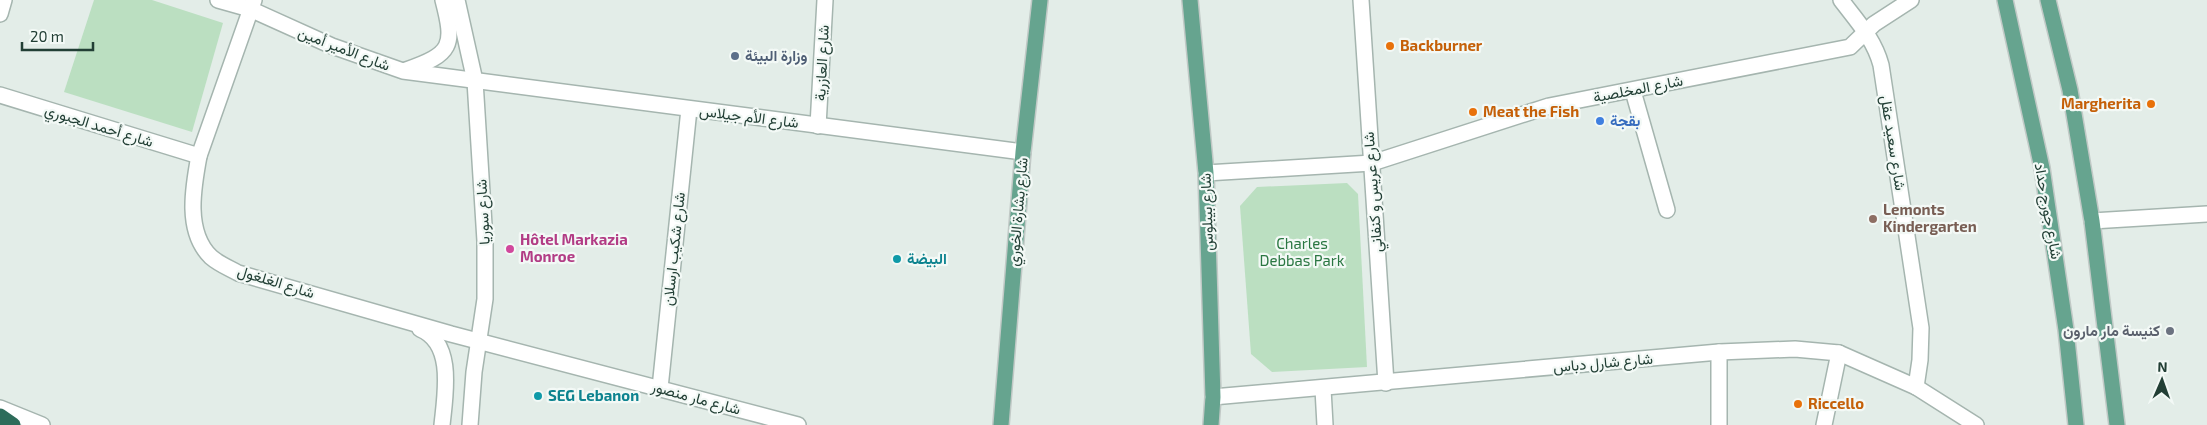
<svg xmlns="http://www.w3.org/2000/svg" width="2207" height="425" font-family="'Exo 2',Vazirmatn,sans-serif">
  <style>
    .green { fill: #bbdfc1 }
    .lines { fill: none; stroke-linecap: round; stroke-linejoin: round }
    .minor-casing { stroke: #a5b5af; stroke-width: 18 }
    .major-casing { stroke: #c1c9c6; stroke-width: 18 }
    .highway-casing { stroke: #c1c9c6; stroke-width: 18 }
    .minor { stroke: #fff; stroke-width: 15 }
    .major { stroke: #66a48f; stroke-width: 15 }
    .highway { stroke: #2d6c5a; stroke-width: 15 }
    .food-dot { fill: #e8710a; stroke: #f3f9f6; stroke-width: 2 }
    .service-dot { fill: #5c6f8a; stroke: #f3f9f6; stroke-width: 2 }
    .shop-dot { fill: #3f7fe0; stroke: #f3f9f6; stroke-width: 2 }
    .education-dot { fill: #8d6e63; stroke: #f3f9f6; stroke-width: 2 }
    .hotel-dot { fill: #d1479c; stroke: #f3f9f6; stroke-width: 2 }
    .culture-dot { fill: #0f9aa8; stroke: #f3f9f6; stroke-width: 2 }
    .worship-dot { fill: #6b7280; stroke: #f3f9f6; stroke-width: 2 }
    .labels { text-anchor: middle; stroke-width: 4.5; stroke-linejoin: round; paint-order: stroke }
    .food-label { font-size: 15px; font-weight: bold; fill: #c56008; stroke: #f3f9f6; text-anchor: start }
    .street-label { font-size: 15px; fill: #223f35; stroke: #f3f9f6 }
    .service-label { font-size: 15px; font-weight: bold; fill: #4e5e75; stroke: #f3f9f6; text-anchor: start }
    .shop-label { font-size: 15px; font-weight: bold; fill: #366cbe; stroke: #f3f9f6; text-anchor: start }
    .education-label { font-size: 15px; font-weight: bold; fill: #785e54; stroke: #f3f9f6; text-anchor: start }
    .hotel-label { font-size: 15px; font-weight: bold; fill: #b23c85; stroke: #f3f9f6; text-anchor: start }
    .park-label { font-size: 15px; fill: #2a7742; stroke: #f3f9f6 }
    .culture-label { font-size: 15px; font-weight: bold; fill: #0d838f; stroke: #f3f9f6; text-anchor: start }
    .worship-label { font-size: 15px; font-weight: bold; fill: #5b616d; stroke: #f3f9f6; text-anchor: end }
  </style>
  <rect width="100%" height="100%" fill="#e3ede8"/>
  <g class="green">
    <path d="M94,0H152L223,23L192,132L64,92Z"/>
    <path d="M1347,183L1358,194L1367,367L1272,372L1251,354L1240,206L1257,187Z"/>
  </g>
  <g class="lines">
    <g class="minor-casing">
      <g id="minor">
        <path d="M218,0L250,9L332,46L403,71L1023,152"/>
        <path d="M254,0L199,156C193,188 185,232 211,257C219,264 229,268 238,273L451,334L798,425"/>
        <path d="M457,0L475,81L485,241V299L474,372L470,425"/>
        <path d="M1361,0L1386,383"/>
        <path d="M1841,0C1857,21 1874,39 1881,65L1921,328L1920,360L1916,387"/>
        <path d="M0,14L4,0"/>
        <path d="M406,70C452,54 455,46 443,0"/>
        <path d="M1633,91L1667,210"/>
        <path d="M0,95L199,156"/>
        <path d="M818,126L825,0"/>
        <path d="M1206,173L1372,163L1549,106L1850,47L1874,24L1911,0"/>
        <path d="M2092,221L2207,214"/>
        <path d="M420,329C455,343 445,395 442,425"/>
        <path d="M660,388L689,109"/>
        <path d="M1323,389L1325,425"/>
        <path d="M1213,397L1719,352L1795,349L1839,353L1916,387L1976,425"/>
        <path d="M0,408L42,425"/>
        <path d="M1719,425V352"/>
        <path d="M1824,425L1839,353"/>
      </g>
    </g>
    <g class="major-casing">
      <g id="major">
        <path d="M1190,0L1206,173L1213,397L1211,425"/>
        <path d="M2005,0L2042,168L2066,330L2076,425"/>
        <path d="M2048,0L2070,90L2092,221L2117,425"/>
        <path d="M1001,425L1023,152L1040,0"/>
      </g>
    </g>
    <g class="highway-casing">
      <path id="highway" d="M0,416L13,425"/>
    </g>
    <use href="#minor" class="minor"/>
    <use href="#major" class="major"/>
    <use href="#highway" class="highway"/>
  </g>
  <g class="food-dot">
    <circle cx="1390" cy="46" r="5"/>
    <circle cx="2151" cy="104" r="5"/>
    <circle cx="1473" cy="112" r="5"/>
    <circle cx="1798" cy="404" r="5"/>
  </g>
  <circle class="service-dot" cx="735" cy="56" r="5"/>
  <circle class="shop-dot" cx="1600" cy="121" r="5"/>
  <circle class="education-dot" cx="1873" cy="219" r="5"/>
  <circle class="hotel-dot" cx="510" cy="249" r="5"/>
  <g class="culture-dot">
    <circle cx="897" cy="259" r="5"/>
    <circle cx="538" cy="396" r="5"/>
  </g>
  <circle class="worship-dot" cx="2170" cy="331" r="5"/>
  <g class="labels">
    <g class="food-label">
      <text x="1400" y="51">Backburner</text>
      <text x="2141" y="109" text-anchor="end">Margherita</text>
      <text x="1483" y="117">Meat the Fish</text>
      <text x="1808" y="409">Riccello</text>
    </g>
    <g class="street-label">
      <text transform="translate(344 49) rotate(21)" y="5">شارع الأمير أمين</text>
      <text transform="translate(822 63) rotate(-87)" y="5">شارع العازرية</text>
      <text transform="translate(1638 89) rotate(-11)" y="5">شارع المخلصية</text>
      <text transform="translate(749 117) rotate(7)" y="5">شارع الأم جيلاس</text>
      <text transform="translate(99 126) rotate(17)" y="5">شارع أحمد الجبوري</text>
      <text transform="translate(1893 143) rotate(81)" y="5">شارع سعيد عقل</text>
      <text transform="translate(1373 192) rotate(-94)" y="5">شارع عريس و كنفاني</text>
      <text transform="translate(2048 211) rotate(80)" y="5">شارع جورج حداد</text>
      <text transform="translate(483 212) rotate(-93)" y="5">شارع سوريا</text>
      <text transform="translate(1018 212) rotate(-85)" y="5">شارع بشارة الخوري</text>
      <text transform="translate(1207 212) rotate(-92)" y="5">شارع بيبلوس</text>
      <text transform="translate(674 249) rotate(-84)" y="5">شارع شكيب ارسلان</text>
      <text transform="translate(276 282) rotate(17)" y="5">شارع الغلغول</text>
      <text transform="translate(1603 363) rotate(-5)" y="5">شارع شارل دباس</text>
      <text transform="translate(696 398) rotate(15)" y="5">شارع مار منصور</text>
    </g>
    <g class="service-label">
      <text x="745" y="61">وزارة البيئة</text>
    </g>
    <g class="shop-label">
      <text x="1610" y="126">بقجة</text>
    </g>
    <g class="education-label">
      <text x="1883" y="215">Lemonts<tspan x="1883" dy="17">Kindergarten</tspan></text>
    </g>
    <g class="hotel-label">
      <text x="520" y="245">Hôtel Markazia<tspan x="520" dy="17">Monroe</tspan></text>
    </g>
    <g class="park-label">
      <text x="1302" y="249">Charles<tspan x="1302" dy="17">Debbas Park</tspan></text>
    </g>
    <g class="culture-label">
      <text x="907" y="264">البيضة</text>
      <text x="548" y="401">SEG Lebanon</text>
    </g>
    <g class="worship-label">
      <text x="2160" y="336">كنيسة مار مارون</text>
    </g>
  </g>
  <g transform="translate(2162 380) rotate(2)" stroke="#f3f9f6" stroke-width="4" paint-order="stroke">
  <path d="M0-4L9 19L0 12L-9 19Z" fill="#223f35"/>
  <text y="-8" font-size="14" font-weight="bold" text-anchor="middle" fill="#223f35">N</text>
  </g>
  <path d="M22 42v8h71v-8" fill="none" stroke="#223f35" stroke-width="2.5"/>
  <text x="30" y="42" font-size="15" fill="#223f35" stroke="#f3f9f6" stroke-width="4" paint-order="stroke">20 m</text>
</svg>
